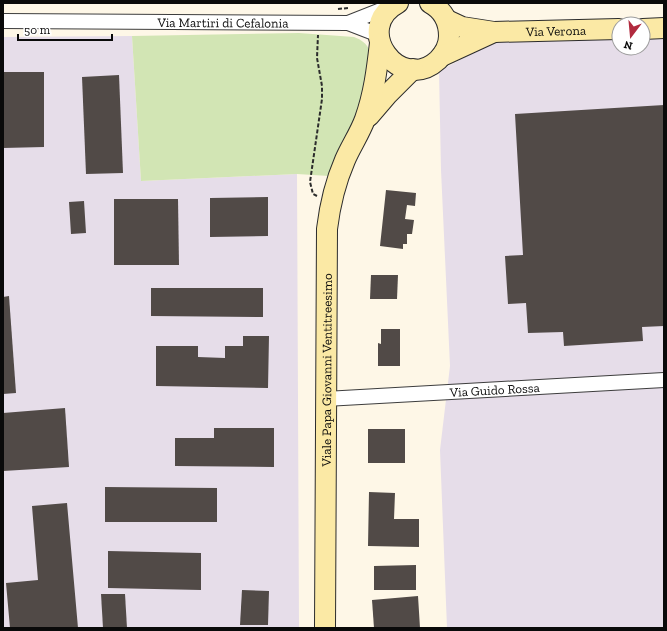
<svg xmlns="http://www.w3.org/2000/svg" width="667" height="631" font-family="'Zilla Slab',serif">
  <style>
    .industrial { fill: #e6dde9 }
    .green { fill: #d2e5b4 }
    .building { fill: #514a47 }
    .lines { fill: none; stroke-linecap: round; stroke-linejoin: round }
    .street-casing { stroke: #3d3d3d; stroke-width: 16 }
    .secondary-casing { stroke: #2c2c2c; stroke-width: 22 }
    .path { stroke: #2c2c2c; stroke-width: 2; stroke-dasharray: 4 2; stroke-linecap: butt }
    .street { stroke: #fff; stroke-width: 14 }
    .secondary { stroke: #fbe9a5; stroke-width: 20 }
    .labels { text-anchor: middle; stroke-width: 4; stroke-linejoin: round; paint-order: stroke }
    .street-label { font-size: 13px; fill: #0a0a0a; stroke: #fff }
  </style>
  <rect width="100%" height="100%" fill="#fef7e7"/>
  <g class="industrial">
    <path d="M132,36L141,181L297,174L299,628H3V37Z"/>
    <path d="M619,38V48H643V38H664V628H447L440,450L450,366L441,170L439,71L498,40Z"/>
  </g>
  <path class="green" d="M299,33L354,37C362,40 366,43 370,51L367,96L329,176L297,174L141,181L132,36Z"/>
  <g class="building">
    <path d="M3,72H44V147L3,148Z"/>
    <path d="M119,75L123,173L86,174L82,77Z"/>
    <path d="M664,105V326L642,327L643,341L564,346L563,332L528,333L526,303L508,304L505,256L523,255L515,114Z"/>
    <path d="M386,190L416,193L415,206L407,205L405,219L414,220L412,234H407V244H403V249L380,246Z"/>
    <path d="M268,197V236L210,237V198Z"/>
    <path d="M114,199H178L179,265H114Z"/>
    <path d="M84,201L86,233L71,234L69,202Z"/>
    <path d="M371,275H398L397,299H370Z"/>
    <path d="M151,288H263V317L151,316Z"/>
    <path d="M9,296L16,393L3,394V297Z"/>
    <path d="M381,329H400V366H378V343L381,344Z"/>
    <path d="M243,336H269L268,388L156,386V346H198V357L225,358V346H243Z"/>
    <path d="M65,408L69,467L3,471V413Z"/>
    <path d="M214,428H274V467L175,466V438H214Z"/>
    <rect x="368" y="429" width="37" height="34"/>
    <path d="M105,487L217,488V522H105Z"/>
    <path d="M369,492L395,493L394,519H419V547L368,546Z"/>
    <path d="M67,503L78,628H10L6,583L38,580L32,506Z"/>
    <path d="M108,551L201,553V590L108,588Z"/>
    <path d="M416,565V590H374V566Z"/>
    <path d="M242,590L269,591L268,625H240Z"/>
    <path d="M101,594H125L127,628H103Z"/>
    <path d="M418,596L420,628H374L372,600Z"/>
  </g>
  <g class="lines">
    <g class="street-casing">
      <g id="street">
        <path id="s1" d="M3,21L348,23L379,35"/>
        <path d="M348,23L391,6"/>
        <path id="s2" d="M325,399L664,380"/>
      </g>
    </g>
    <g class="secondary-casing">
      <g id="secondary">
        <path d="M398,3C351,28 400,95 438,60C445,53 449,45 449,36C449,21 443,10 430,3"/>
        <path id="s3" d="M447,20L462,27L494,32L619,29"/>
        <path d="M643,29L664,28"/>
        <path d="M442,56L494,32"/>
        <path d="M369,116L387,95L413,69"/>
        <path id="s4" d="M325,628L327,229C330,204 335,183 345,160C351,146 360,133 365,119C374,94 377,69 380,43"/>
      </g>
    </g>
    <g class="path">
      <path d="M338,9L348,8"/>
      <path d="M317,196L313,194L310,182L322,99V86L317,58L318,35"/>
    </g>
    <use href="#street" class="street"/>
    <use href="#secondary" class="secondary"/>
  </g>
  <g class="labels">
    <g class="street-label">
      <text dy="5" stroke="none"><textPath href="#s1" startOffset="220">Via Martiri di Cefalonia</textPath></text>
      <text dy="5" stroke="none"><textPath href="#s3" startOffset="111">Via Verona</textPath></text>
      <text dy="5" stroke="none"><textPath href="#s4" startOffset="258">Viale Papa Giovanni Ventitreesimo</textPath></text>
      <text dy="5" stroke="none"><textPath href="#s2" startOffset="170">Via Guido Rossa</textPath></text>
    </g>
  </g>
  <rect width="667" height="631" fill="none" stroke="#0a0a0a" stroke-width="8"/>
  <g transform="translate(631 36) rotate(196)"><circle r="19" fill="#ffffff" stroke="#9d9d9d"/>
  <path d="M0-3L7 15L0 10L-7 15Z" fill="#b12a3e"/>
  <text y="-6" font-size="11" font-weight="bold" text-anchor="middle" fill="#0a0a0a">N</text>
  </g>
  <path d="M18 34v6h94v-6" fill="none" stroke="#0a0a0a" stroke-width="2"/>
  <text x="24" y="34" font-size="12" fill="#0a0a0a" stroke="#ffffff" stroke-width="3" paint-order="stroke">50 m</text>
</svg>
